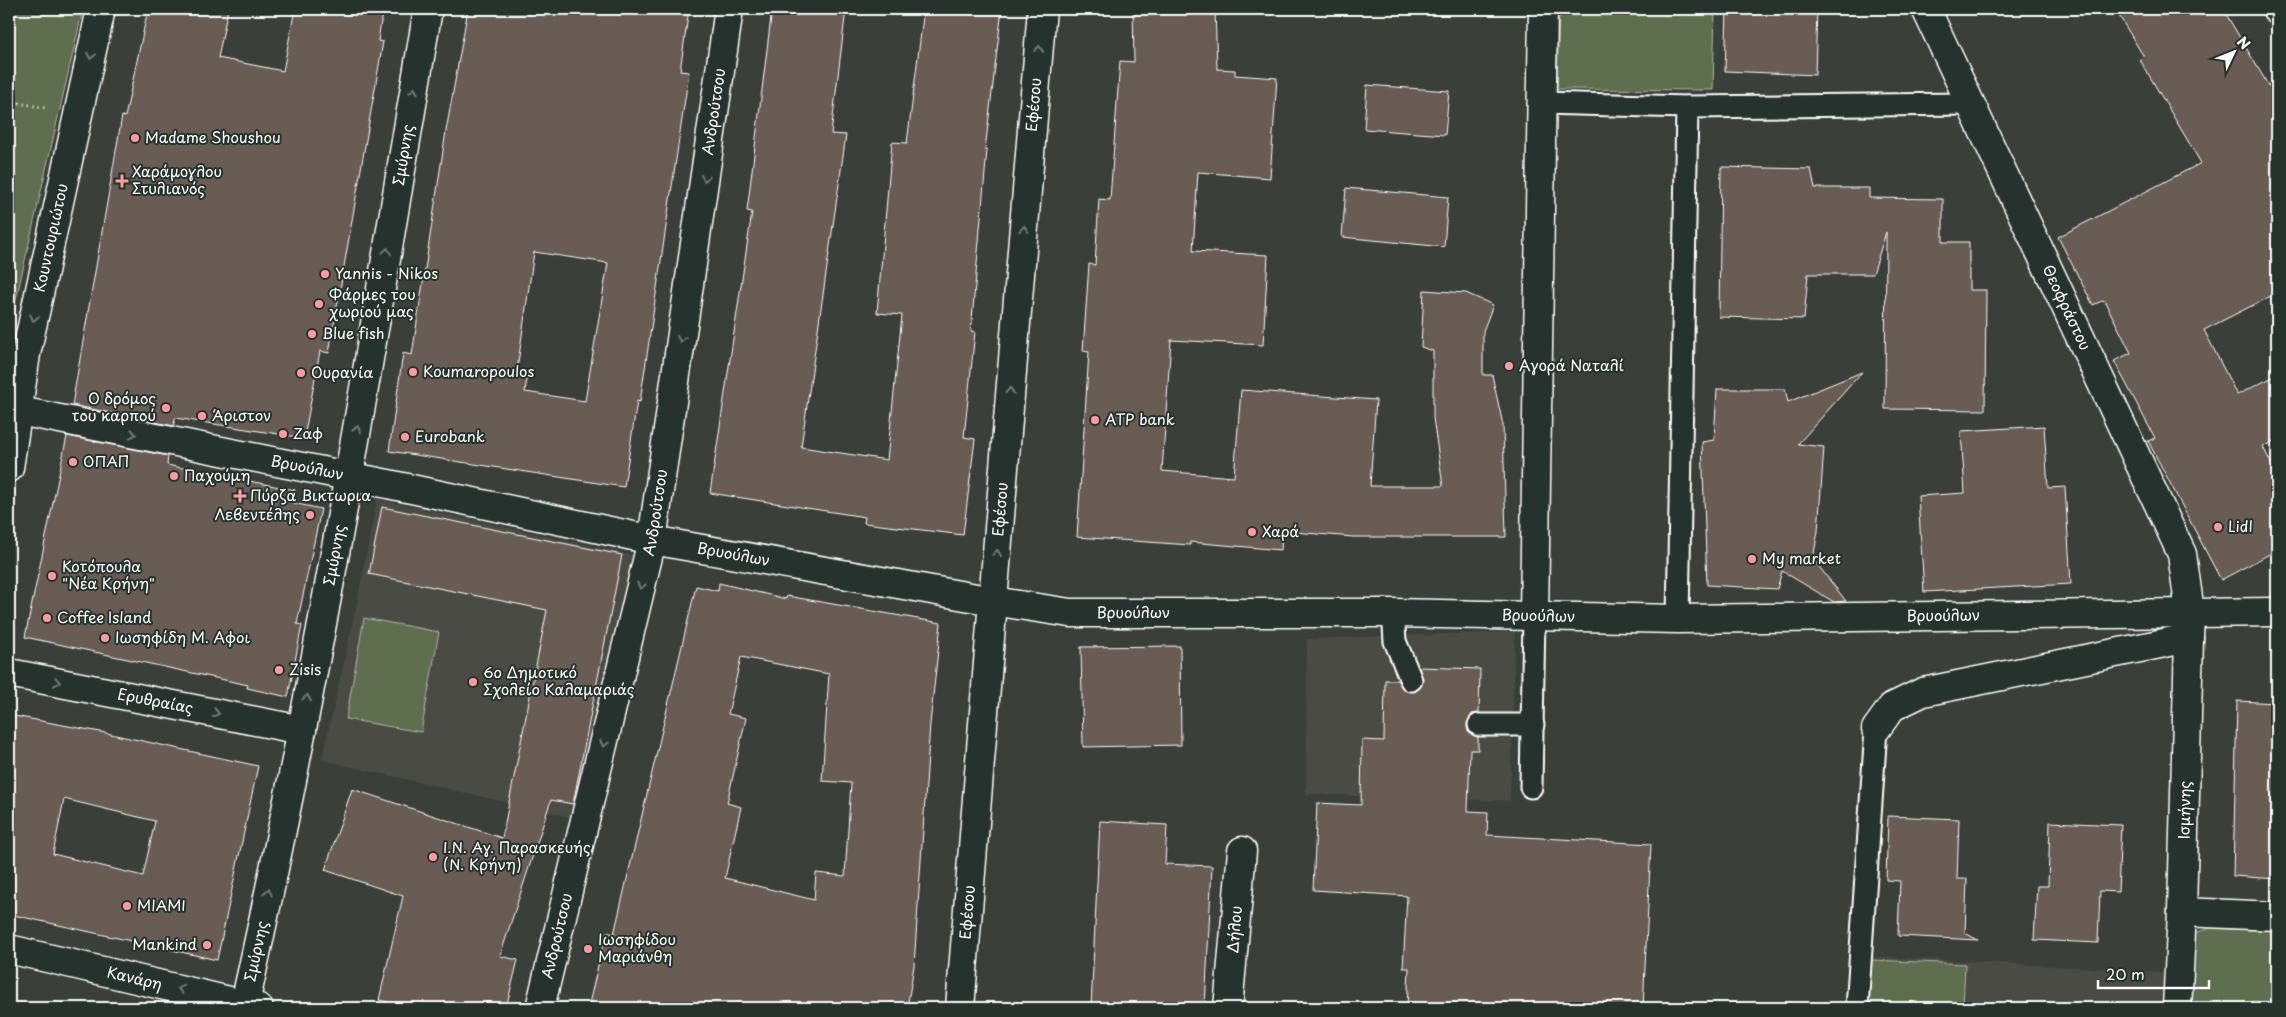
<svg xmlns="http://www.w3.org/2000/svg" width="2286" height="1017" font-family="'Playpen Sans',sans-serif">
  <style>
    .built { fill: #4c4c45 }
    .green { fill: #5f6e4f; stroke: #afb6a7 }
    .building { fill: #685c55; stroke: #fff; fill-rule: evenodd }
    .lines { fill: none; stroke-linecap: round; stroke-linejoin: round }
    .lane-casing { stroke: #fff; stroke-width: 25 }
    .street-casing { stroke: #fff; stroke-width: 31 }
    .secondary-casing { stroke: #fff; stroke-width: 31 }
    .path { stroke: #fff; stroke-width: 3; stroke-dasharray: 1 4; stroke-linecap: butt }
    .lane { stroke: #26332d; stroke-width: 21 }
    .street { stroke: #26332d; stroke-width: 28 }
    .secondary { stroke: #26332d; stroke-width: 28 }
    .oneway { stroke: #727a76 }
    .poi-dot { fill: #ff9aa2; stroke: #26332d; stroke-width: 2 }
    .labels { text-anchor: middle; stroke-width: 4; stroke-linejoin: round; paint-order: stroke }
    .street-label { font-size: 15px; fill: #fff; stroke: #26332d }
    .poi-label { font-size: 15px; fill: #fff; stroke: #26332d; text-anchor: start }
  </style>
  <rect width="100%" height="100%" fill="#3a3f39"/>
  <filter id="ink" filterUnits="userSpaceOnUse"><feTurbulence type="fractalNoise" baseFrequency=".02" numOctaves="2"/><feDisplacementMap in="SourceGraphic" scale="10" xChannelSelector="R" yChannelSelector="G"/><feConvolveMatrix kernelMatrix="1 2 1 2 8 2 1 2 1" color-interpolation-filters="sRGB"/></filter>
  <g filter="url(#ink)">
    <g class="built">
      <path d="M377,499L636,556L575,818L322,760L357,603Z"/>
      <path d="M1515,632L1510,801L1306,794L1307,639Z"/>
      <path d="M1867,956L2168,972L2167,1008H1864Z"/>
    </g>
    <g class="green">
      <path d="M9,9H83L9,330Z"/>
      <path d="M1559,9H1715L1713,90L1557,89Z"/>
      <path d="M364,618L439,632L421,732L346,719Z"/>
      <path d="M2210,928L2277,931V1008H2186L2189,939L2197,932Z"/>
      <path d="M1871,960L1965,964L1963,1008H1869Z"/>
    </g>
    <g class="building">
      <path d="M148,9H228L218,58L283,71L295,9H383L378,41L383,42L329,353L320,351L304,438L175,418L174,426L72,405L122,116L125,117Z"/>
      <path d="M468,9H689L680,71L689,72L640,402L637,401L624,487L389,451L403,353L412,355L446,131ZM534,252L608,263L585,401L525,392L528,372L517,370Z"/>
      <path d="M772,9H846L831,134L846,135L801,447L887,460L902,315L877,313L892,142L907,143L924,9H1002L985,150H987L971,331L975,332L964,437L975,439L963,535L864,523L865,517L710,493L752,212L747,211Z"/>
      <path d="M1133,9H1215L1217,69L1235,70V75L1277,78L1270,178L1198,172L1193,251L1268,255L1263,345L1171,340L1162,471L1234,477L1241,390L1376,400L1370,486H1443L1433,418V351L1421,347L1424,290L1466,293L1493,305L1483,331V375H1492L1503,425L1506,537H1353L1282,531L1281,550L1190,542V545L1077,537L1089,352L1083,351L1089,264L1095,265L1099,199L1110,200L1120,61L1134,62Z"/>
      <path d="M1727,9H1817L1815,75L1725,71Z"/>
      <path d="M2115,9H2223L2277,100V293L2204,330L2237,395L2277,375V439L2263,447L2277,475V550L2221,580L2148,441L2155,438L2114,361L2131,353L2104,300L2093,305L2058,237L2201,163L2140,60L2144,57Z"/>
      <path d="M1367,85L1449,91L1445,135L1364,129Z"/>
      <path d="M1721,167L1811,169L1815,188H1869V198L1943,199V242H1969V290H1986L1985,410L1885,409L1886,232L1873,274H1808L1804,319L1719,317Z"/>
      <path d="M1346,188L1448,197L1444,247L1342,237Z"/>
      <path d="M1862,372L1798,444L1824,447L1818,531L1813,559L1846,601L1834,602L1782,571L1777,589L1707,585L1702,442L1714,440L1717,389H1785L1788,402Z"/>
      <path d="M2044,426L2048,488L2065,487L2071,584L1924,592L1918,496L1965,493L1961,431Z"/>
      <path d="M67,436L168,456L167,465L295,490L293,503L321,509L297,624L302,625L288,697L247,688L248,685L25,637Z"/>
      <path d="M382,507L622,555L573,804L551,800L500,956L518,960L506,1008H414L379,1000L403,896L325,870L352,789L502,838L547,610L369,574Z"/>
      <path d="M719,583L786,599L787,596L941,623L930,724L914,966L907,1008H588L606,932L614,934L696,586L718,591ZM741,657L829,674L822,781L851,783L845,876L816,873L814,900L725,878L741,807L727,803L746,718L728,714Z"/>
      <path d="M1180,646L1181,745L1083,747L1081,647Z"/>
      <path d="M1419,667L1480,669L1479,713L1472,714L1467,725L1468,732L1478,737V750H1470L1468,811L1488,812L1487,835L1651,844L1643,1008H1407L1409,968H1403L1407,896L1313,890L1317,803L1361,805L1362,740L1384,741L1385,680H1397L1404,690L1415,692L1423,682Z"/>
      <path d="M2237,701L2277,703V879L2233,876Z"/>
      <path d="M9,715L106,733L258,766L217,960L9,914ZM64,799L155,821L143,876L53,854Z"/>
      <path d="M1888,816L1959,819L1957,879H1967L1965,933L1978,940L1898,936L1900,881L1886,880Z"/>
      <path d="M1100,821L1167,825L1165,864L1212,866L1205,1008H1091Z"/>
      <path d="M2050,822L2121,825L2118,892L2100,891L2098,943L2034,940L2037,886H2048Z"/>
    </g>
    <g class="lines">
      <g class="lane-casing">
        <g id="lane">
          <path d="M1542,103L1687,107L1678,619"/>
          <path d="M1687,107L1969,104"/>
          <path d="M1393,613L1395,641L1411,680"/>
          <path d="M1479,725H1533"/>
          <path d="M1531,787L1534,616"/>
          <path d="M1857,1008L1876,729"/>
        </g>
      </g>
      <g class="street-casing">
        <g id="street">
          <path id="s1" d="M1926,9L2182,554L2190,612L2189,638L2182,912L2177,1008"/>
          <path d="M2277,9V10"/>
          <path d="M1534,616L1543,9"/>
          <path id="s2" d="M9,673L302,730"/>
          <path d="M1876,729L1892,707L1923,692L2189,638"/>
          <path d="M2182,912L2277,916"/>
          <path id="s3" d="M9,949L259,1008"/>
          <path id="s4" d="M540,1008L652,540L729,9"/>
          <path id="s5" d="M960,1008L993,601"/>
          <path id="s6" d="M1228,1008L1242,851"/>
        </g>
      </g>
      <g class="secondary-casing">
        <g id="secondary">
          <path id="s7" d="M9,409L388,484L652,540L993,601L1070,613H1393L1678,619L2277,612"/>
          <path id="s8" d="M9,468L26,354L101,9"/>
          <path id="s9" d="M993,601L1042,9"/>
          <path id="s10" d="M244,1008C318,678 372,343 428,9"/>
        </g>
      </g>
      <path class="path" d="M9,101L45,108"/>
      <use href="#lane" class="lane"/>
      <use href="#street" class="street"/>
      <use href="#secondary" class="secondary"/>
    </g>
    <defs><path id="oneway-chevron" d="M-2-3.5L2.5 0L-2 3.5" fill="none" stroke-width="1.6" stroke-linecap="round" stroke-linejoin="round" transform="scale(1.25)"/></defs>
    <g class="oneway">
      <use href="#oneway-chevron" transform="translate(1039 49) rotate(-85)"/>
      <use href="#oneway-chevron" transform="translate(91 56) rotate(102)"/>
      <use href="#oneway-chevron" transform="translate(414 91) rotate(-80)"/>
      <use href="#oneway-chevron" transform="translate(705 178) rotate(98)"/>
      <use href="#oneway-chevron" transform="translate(1024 229) rotate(-85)"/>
      <use href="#oneway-chevron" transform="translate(387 251) rotate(-80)"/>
      <use href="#oneway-chevron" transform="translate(34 318) rotate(102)"/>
      <use href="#oneway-chevron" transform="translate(681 339) rotate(98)"/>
      <use href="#oneway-chevron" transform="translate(1010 391) rotate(-85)"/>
      <use href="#oneway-chevron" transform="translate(357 429) rotate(-80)"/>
      <use href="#oneway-chevron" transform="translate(133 434) rotate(11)"/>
      <use href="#oneway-chevron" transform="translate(997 553) rotate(-85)"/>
      <use href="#oneway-chevron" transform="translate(641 586) rotate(103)"/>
      <use href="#oneway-chevron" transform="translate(57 682) rotate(11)"/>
      <use href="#oneway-chevron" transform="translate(307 698) rotate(-79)"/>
      <use href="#oneway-chevron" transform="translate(216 713) rotate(11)"/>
      <use href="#oneway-chevron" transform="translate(604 744) rotate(103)"/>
      <use href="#oneway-chevron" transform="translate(268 892) rotate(-78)"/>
      <use href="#oneway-chevron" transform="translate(181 989) rotate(-167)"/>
    </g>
  </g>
  <g class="poi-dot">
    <circle cx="135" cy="138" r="5"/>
    <path d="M119.5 173.5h5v5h5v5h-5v5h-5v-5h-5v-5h5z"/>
    <circle cx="325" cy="274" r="5"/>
    <circle cx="319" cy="304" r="5"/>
    <circle cx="312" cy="334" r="5"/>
    <circle cx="1509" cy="366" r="5"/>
    <circle cx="413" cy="372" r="5"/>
    <circle cx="301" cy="373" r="5"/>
    <circle cx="166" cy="408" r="5"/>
    <circle cx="202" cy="416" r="5"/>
    <circle cx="1095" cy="420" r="5"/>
    <circle cx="283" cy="434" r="5"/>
    <circle cx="405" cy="437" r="5"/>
    <circle cx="73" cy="462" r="5"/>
    <circle cx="174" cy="476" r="5"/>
    <path d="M237.5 488.5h5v5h5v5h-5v5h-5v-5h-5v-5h5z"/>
    <circle cx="310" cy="515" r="5"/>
    <circle cx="2218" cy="527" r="5"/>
    <circle cx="1252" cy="532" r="5"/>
    <circle cx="1752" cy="559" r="5"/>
    <circle cx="52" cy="576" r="5"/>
    <circle cx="47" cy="618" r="5"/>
    <circle cx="105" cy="638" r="5"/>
    <circle cx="279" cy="670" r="5"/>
    <circle cx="473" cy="682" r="5"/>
    <circle cx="433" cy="857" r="5"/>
    <circle cx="127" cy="906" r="5"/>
    <circle cx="207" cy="945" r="5"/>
    <circle cx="588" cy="949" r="5"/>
  </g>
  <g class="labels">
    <g class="street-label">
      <text dy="5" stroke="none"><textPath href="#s9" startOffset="498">Εφέσου</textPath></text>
      <text dy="5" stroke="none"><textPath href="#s4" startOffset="914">Ανδρούτσου</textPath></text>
      <text dy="5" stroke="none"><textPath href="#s10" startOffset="868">Σμύρνης</textPath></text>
      <text dy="5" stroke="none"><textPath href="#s8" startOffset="234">Κουντουριώτου</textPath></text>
      <text dy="5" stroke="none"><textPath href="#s1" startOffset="330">Θεοφράστου</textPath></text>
      <text dy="5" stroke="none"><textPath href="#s7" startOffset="304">Βρυούλων</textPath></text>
      <text dy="5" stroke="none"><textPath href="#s9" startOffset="92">Εφέσου</textPath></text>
      <text dy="5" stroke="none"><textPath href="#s4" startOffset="509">Ανδρούτσου</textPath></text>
      <text dy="5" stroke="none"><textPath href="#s10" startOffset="462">Σμύρνης</textPath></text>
      <text dy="5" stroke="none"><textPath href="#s7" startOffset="739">Βρυούλων</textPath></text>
      <text dy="5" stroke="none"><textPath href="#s7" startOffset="1144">Βρυούλων</textPath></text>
      <text dy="5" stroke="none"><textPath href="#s7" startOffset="1954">Βρυούλων</textPath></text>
      <text dy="5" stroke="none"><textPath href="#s7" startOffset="1549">Βρυούλων</textPath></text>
      <text dy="5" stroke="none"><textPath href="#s2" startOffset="149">Ερυθραίας</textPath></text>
      <text transform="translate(2185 810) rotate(-89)" y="5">Ισμήνης</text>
      <text dy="5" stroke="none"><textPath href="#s5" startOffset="96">Εφέσου</textPath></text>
      <text dy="5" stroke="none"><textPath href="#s6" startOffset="79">Δήλου</textPath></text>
      <text dy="5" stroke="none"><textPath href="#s4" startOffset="74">Ανδρούτσου</textPath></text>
      <text dy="5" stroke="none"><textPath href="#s10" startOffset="58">Σμύρνης</textPath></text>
      <text dy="5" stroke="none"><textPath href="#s3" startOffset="129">Κανάρη</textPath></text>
    </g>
    <g class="poi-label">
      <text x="145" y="143">Madame Shoushou</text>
      <text x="132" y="177">Χαράμογλου<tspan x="132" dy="17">Στυλιανός</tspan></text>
      <text x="335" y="279">Yannis - Nikos</text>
      <text x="329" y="300">Φάρμες του<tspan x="329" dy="17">χωριού μας</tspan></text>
      <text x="322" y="339">Blue fish</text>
      <text x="1519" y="371">Αγορά Ναταλί</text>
      <text x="423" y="377">Koumaropoulos</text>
      <text x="311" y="378">Ουρανία</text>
      <text x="156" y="404" text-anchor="end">Ο δρόμος<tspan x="156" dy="17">του καρπού</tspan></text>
      <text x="212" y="421">Άριστον</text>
      <text x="1105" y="425">ATP bank</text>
      <text x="293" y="439">Ζαφ</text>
      <text x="415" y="442">Eurobank</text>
      <text x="83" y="467">ΟΠΑΠ</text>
      <text x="184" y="481">Παχούμη</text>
      <text x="250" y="501">Πύρζα Βικτωρια</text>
      <text x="300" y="520" text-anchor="end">Λεβεντέλης</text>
      <text x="2228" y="532">Lidl</text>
      <text x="1262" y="537">Χαρά</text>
      <text x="1762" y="564">My market</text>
      <text x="62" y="572">Κοτόπουλα<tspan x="62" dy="17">"Νέα Κρήνη"</tspan></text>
      <text x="57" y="623">Coffee Island</text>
      <text x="115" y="643">Ιωσηφίδη Μ. Αφοι</text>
      <text x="289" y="675">Zisis</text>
      <text x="483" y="678">6ο Δημοτικό<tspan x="483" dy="17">Σχολείο Καλαμαριάς</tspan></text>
      <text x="443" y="853">Ι.Ν. Αγ. Παρασκευής<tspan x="443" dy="17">(Ν. Κρήνη)</tspan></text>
      <text x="137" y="911">MIAMI</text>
      <text x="598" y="945">Ιωσηφίδου<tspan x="598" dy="17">Μαριάνθη</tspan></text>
      <text x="197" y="950" text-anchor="end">Mankind</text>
    </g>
  </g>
  <rect width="2286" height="1017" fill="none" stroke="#26332d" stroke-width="30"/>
  <rect x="15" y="15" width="2256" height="987" fill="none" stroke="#fff" stroke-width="2" filter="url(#ink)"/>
  <g transform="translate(2234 52) rotate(47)" stroke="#26332d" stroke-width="4" paint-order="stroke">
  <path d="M0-4L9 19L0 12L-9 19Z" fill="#ffffff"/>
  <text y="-8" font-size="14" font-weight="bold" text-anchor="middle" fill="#ffffff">N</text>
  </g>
  <path d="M2098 980v8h111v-8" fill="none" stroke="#ffffff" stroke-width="2.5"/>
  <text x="2106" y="980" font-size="15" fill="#ffffff" stroke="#26332d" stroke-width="4" paint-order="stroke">20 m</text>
</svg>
